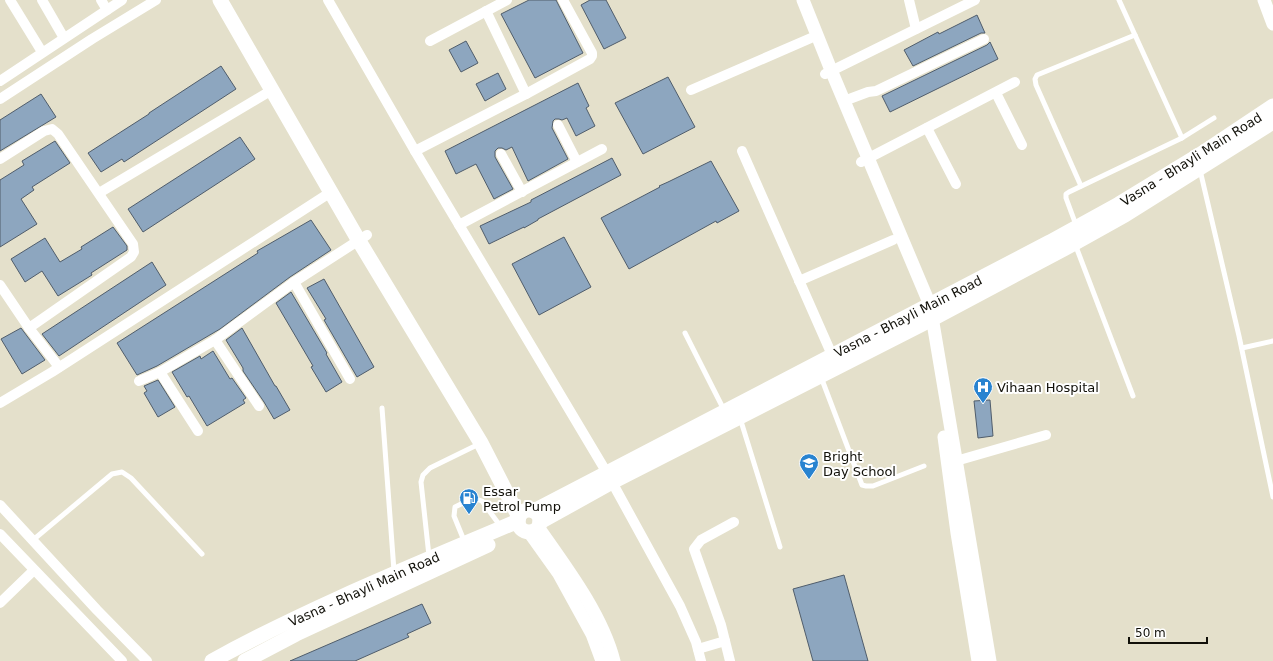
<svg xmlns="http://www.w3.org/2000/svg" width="1273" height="661" font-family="'DejaVu Sans',sans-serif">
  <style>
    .building { fill: #8da6bf; stroke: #505d6b }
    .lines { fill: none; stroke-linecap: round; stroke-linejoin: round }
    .service { stroke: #fff; stroke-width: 5 }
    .minor { stroke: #fff; stroke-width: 10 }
    .tertiary { stroke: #fff; stroke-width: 13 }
    .secondary { stroke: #fff; stroke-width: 15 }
    .labels { text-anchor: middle; stroke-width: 4; stroke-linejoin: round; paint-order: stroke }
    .street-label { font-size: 13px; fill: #111009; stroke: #fff }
    .poi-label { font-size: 13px; fill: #111009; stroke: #fff; text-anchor: start }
  </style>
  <rect width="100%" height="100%" fill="#e4e0cb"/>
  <g class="building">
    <path d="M529,0H556L583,53L535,78L501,14Z"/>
    <path d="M590,0H606L626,38L604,49L581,5Z"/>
    <path d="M977,15L985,33H981L913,66L904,50L938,32L939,34Z"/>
    <path d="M466,41L478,63L461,72L449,50Z"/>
    <path d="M990,42L998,59L890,112L882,96L987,45Z"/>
    <path d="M221,66L236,89L124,162L122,159L101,172L88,153L149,114V113Z"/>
    <path d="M498,73L506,89L485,101L476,84Z"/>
    <path d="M668,77L695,127L643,154L615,103Z"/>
    <path d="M578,83L589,106L586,108L595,126L576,136L567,118L562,120L559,119H555L553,121L552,128L568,159L528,181L512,147L506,150L502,148H498L495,151V157L513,189L494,199L476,164L456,174L445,151Z"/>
    <path d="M41,94L56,117L0,151V120Z"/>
    <path d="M240,137L255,159L143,232L128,209Z"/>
    <path d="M55,141L70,163L32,187L34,190L21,199L37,224L0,247V180L24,165L22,161Z"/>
    <path d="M612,158L621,175L538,219V220L524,228V227L489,244L480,226L531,202V200Z"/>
    <path d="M711,161L739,211L717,223L716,221L629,269L601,218L660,187L659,186L668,182Z"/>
    <path d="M311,220L331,250L290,277L220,329L157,366L137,375L117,343L258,253L257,251Z"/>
    <path d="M113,227L127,246V250L91,273L92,275L58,296L42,271L25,282L11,259L45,238L60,262L82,249L81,247Z"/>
    <path d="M564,237L591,287L539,315L512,264Z"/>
    <path d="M152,262L166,285L59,356L42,334Z"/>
    <path d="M324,279L374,367L357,377L324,320L326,319L307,288Z"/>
    <path d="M291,292L327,353L326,354L342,382L326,392L311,367L313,366L276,303Z"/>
    <path d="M21,328L45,360L22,374L1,339Z"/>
    <path d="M242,328L275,386H276L290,410L274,419L264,402L243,371V368L226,340Z"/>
    <path d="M213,351L230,379L232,378L246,398L243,400L245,403L207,426L189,396L187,397L172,372L200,356L201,359Z"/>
    <path d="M158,380L175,407L158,417L144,393L147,391L144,386Z"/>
    <path d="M990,400L993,436L978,438L974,401Z"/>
    <path d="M844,575L868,661H813L793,589Z"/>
    <path d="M422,604L431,623L407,634L409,637L355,661H290Z"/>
  </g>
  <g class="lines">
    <g class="service">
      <path d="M1119,0L1182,138"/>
      <path d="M1200,170L1239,336L1273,497"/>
      <path d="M1081,186L1036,85L1035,79L1037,75L1135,35"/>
      <path d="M1076,225L1066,198V194L1069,192L1182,138L1214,118"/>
      <path d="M1075,244L1133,396"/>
      <path d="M685,333L724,410"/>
      <path d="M1242,348L1273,341"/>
      <path d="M821,377L862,485L866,486H873L924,466"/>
      <path d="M382,408L394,571"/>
      <path d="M740,418L780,547"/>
      <path d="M33,540L112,474L122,472L131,478L202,554"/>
      <path d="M465,543L454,516L455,507L473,498L482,501L501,527"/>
      <path d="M429,556L421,482L423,475L430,468L479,444"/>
    </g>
    <g class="minor">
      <path d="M10,0L42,52"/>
      <path d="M42,0L64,38"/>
      <path d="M101,0L107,10"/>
      <path d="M328,0L415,151L607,473L680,606L696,642L701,661"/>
      <path d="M909,0L916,29"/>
      <path d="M486,11L526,94"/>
      <path d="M430,41L507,0"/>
      <path d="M825,74L975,0"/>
      <path d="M0,81L122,0"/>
      <path d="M691,90L811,38"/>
      <path d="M996,93L1022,145"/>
      <path d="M0,99L92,39L156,0"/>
      <path d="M844,101L868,92L876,91L984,39"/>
      <path d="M558,125L577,162"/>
      <path d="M927,128L956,184"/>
      <path d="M415,151L526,94L590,59L592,56V53L563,0"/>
      <path d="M742,151L832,355"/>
      <path d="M501,154L522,192"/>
      <path d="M0,159L44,131L52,129L58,134L133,244L134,252L131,257L29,328L59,367"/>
      <path d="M861,162L1015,82"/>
      <path d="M99,193L272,90"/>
      <path d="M459,225L602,149"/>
      <path d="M799,281L893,240"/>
      <path d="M294,282L350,379"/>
      <path d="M0,285L29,328"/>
      <path d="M215,340L259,406"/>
      <path d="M160,372L198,431"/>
      <path d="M139,381L160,372L215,340L294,282L367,235"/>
      <path d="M0,403L52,372L331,192"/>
      <path d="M949,463L1046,435"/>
      <path d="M0,505L97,610L147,661"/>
      <path d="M0,534L122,661"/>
      <path d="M0,603L34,570"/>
      <path d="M698,649L725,641"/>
      <path d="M730,661L721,625L694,549L701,540L734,522"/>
    </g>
    <g class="tertiary">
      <path d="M803,0L831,70L930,305L990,661"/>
      <path d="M1264,0L1273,24"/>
      <path d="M944,437L957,533L978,661"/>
      <path d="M538,527C566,567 602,614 614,661"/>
      <path d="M529,532L559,574L592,634L602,661"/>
    </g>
    <g class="secondary">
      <path d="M220,0L359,241L481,443L519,517"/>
      <circle cx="529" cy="521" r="11"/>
      <path d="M534,511L1050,242L1119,204L1201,154L1273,106"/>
      <path d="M540,522L612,482L932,319L1075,243L1125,215L1273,122"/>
      <path d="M212,661C310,607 415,565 518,521"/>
      <path d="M245,661L296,634L488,545"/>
    </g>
  </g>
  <defs>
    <g id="hospital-pin" transform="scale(1)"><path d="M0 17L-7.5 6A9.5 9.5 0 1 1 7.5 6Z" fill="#2883d0" stroke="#fff"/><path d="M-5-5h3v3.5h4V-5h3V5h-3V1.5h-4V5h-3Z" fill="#fff"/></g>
    <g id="school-pin" transform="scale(1)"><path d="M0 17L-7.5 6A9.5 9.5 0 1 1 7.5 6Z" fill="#2883d0" stroke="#fff"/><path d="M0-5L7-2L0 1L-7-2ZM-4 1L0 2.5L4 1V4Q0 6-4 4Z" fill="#fff"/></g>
    <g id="fuel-pin" transform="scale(1)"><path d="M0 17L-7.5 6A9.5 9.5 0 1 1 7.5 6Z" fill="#2883d0" stroke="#fff"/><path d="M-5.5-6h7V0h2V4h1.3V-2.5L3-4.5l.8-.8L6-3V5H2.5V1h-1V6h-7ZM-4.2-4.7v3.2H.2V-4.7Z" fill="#fff"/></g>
  </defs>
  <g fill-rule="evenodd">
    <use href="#hospital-pin" x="983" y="387"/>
    <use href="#school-pin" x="809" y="463"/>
    <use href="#fuel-pin" x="469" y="498"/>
  </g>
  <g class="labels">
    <g class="street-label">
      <text transform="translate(1191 159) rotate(-32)" y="5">Vasna - Bhayli Main Road</text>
      <text transform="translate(908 316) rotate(-27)" y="5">Vasna - Bhayli Main Road</text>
      <text transform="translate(364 589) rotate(-24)" y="5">Vasna - Bhayli Main Road</text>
    </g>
    <g class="poi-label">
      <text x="997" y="392">Vihaan Hospital</text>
      <text x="823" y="461">Bright<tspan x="823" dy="15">Day School</tspan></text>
      <text x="483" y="496">Essar<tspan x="483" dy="15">Petrol Pump</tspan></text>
    </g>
  </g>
  <path d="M1129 637v6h78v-6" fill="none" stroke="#111009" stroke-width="2"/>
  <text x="1135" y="637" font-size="12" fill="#111009" stroke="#ffffff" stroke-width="3" paint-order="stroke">50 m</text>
</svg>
